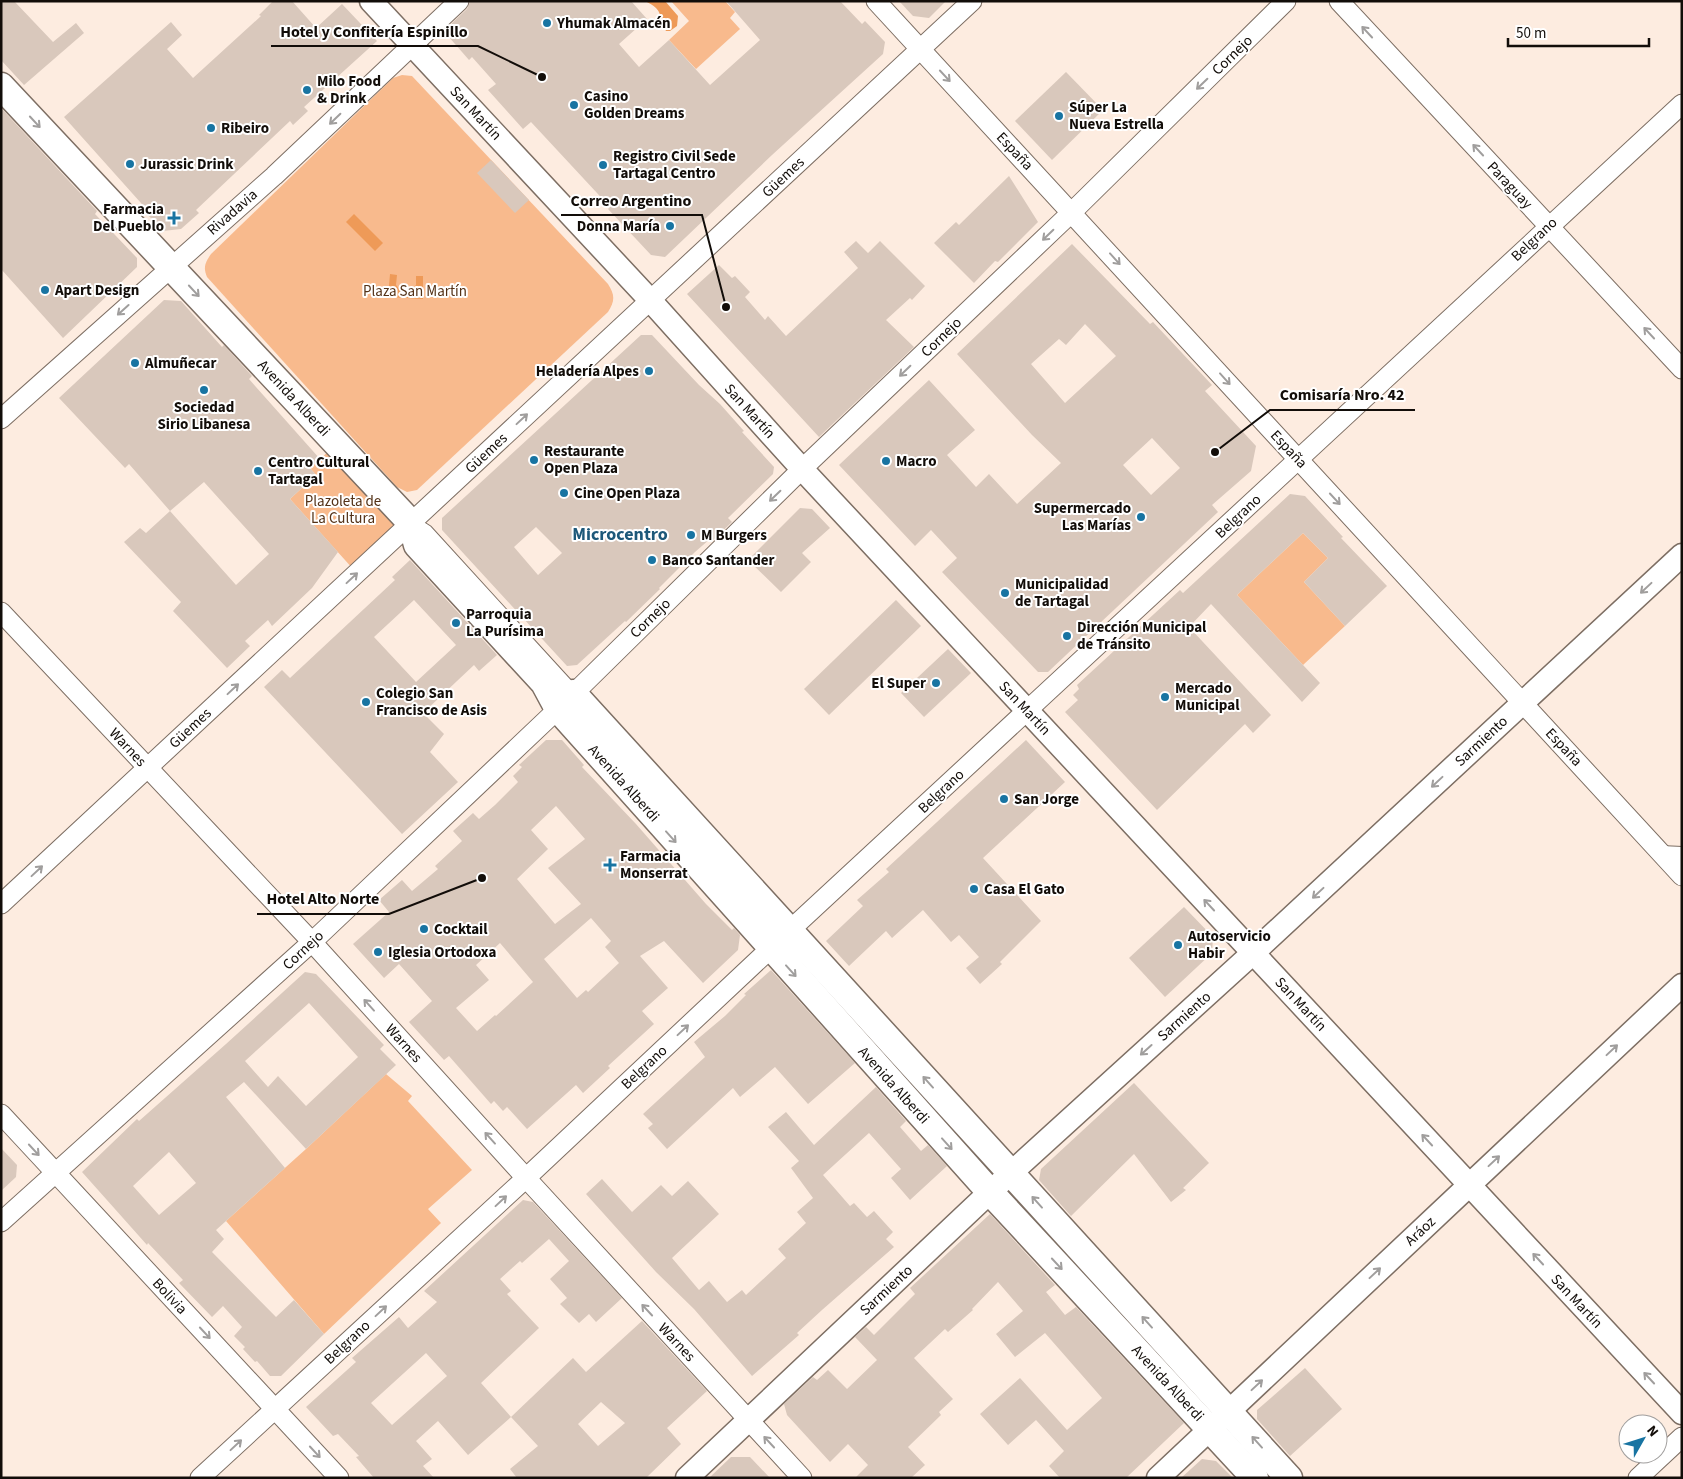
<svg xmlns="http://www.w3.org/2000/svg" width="1683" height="1479" font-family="'Source Sans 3',sans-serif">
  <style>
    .green { fill: #f8ba8d }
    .water { fill: #ee9a58 }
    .building { fill: #d9c8bc; fill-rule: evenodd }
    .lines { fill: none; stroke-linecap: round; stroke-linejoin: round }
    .pedestrian-casing { stroke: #7d6e63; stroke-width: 16 }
    .minor-casing { stroke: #7d6e63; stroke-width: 21 }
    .tertiary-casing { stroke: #7d6e63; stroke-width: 25 }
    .secondary-casing { stroke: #7d6e63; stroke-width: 29 }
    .pedestrian { stroke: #fff; stroke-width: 14 }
    .minor { stroke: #fff; stroke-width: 19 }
    .tertiary { stroke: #fff; stroke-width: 22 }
    .secondary { stroke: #fff; stroke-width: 26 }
    .oneway { stroke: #a09e9d }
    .poi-dot { fill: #1874a2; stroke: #fff; stroke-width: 2 }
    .labels { text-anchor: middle; stroke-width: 4; stroke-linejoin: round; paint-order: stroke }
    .poi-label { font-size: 15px; font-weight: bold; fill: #120d09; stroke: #fff; text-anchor: start }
    .street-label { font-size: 15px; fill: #120d09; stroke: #fff }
    .park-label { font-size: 15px; fill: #533116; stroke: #fff }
    .quarter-label { font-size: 18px; font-weight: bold; fill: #1d5879; stroke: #fff }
    .leader { fill: none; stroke: #120d09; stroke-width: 2 }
    .callout-dot { fill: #120d09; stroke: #fff; stroke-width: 2 }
    .callout-label { font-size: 16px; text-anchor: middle; font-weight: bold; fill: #120d09; stroke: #fff; stroke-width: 4; stroke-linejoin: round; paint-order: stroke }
  </style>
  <rect width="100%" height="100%" fill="#fdece0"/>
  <g class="green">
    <path d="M671,1H725L735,12L730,18L740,29L696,69L669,40L689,21Z"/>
    <path d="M402,75L412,76L608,284C615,295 615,301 608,312L417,490L407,492L397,487L207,277C203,267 205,263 211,254L393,78Z"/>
    <path d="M330,450L396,525L354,570L290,499L316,475L310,468Z"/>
    <path d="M1303,533L1328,558L1304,582L1345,626L1303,665L1237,595Z"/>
    <path d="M386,1074L412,1096L408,1101L472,1170L428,1209L441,1223L324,1334L226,1221L306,1149Z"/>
  </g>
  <g class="water">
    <path d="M645,1H665L678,16L677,26L670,31H666C658,15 664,10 645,1Z"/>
    <path d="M354,214L383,243L375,251L346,222Z"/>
    <path d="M390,274L397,275L396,285L400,290L410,291L416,285V276H423V299L388,297Z"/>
  </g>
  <g class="building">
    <path d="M1,1H14L53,42L76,23L84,33L24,85L1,60Z"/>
    <path d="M273,1H292L316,28L342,4L377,41L304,107L308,111L293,125L290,121L196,210L199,213L181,229L163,231L147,214L149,212L64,117L171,22L182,35L167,49L193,78L261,16L259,15Z"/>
    <path d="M470,1H631L647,19L619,44L639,67L669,40L710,85L760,40L726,1H840L862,24L865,21L885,42L883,54L772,155L665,257L651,255L608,209L610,207L531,122L523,129L488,90L496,84L472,57L469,60L448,36L452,23L467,9Z"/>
    <path d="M899,1H946L929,18L913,16Z"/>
    <path d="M1066,72L1103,110L1052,160L1015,121Z"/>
    <path d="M1,108L97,211L95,214L137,258V267L63,338L1,269Z"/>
    <path d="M491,160L529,200L515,213L477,173Z"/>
    <path d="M1009,176L1038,222L998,262L995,261L974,283L934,243L956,222L959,225Z"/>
    <path d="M856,241L868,253L880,241L925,286L912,300L910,298L886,320L914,347L819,437L687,294L719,265L732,278L735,276L750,292L745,297L765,320L768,316L786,336L858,268L844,252Z"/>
    <path d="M1072,244L1150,324L1153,322L1212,385L1205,391L1256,446L1251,471L1212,505L1218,512L1048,672H1038L942,572L957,558L931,530L915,546L839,465L929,380L975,430L947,455L976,487L989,474L1017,504L1061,463L1032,435L957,354ZM1085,324L1116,356L1065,403L1031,364L1059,339L1066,345ZM1152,438L1180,468L1151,495L1123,465Z"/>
    <path d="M164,300L181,301L222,347L224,345L252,376L249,379L320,459L310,468L316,475L290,499L338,552L312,588L272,626L268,620L245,641L250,646L227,668L173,611L181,602L124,542L140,528L146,533L170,511L129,464L125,468L59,398ZM204,482L269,554L236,585L170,511Z"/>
    <path d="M641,335H652L699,385L720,404L744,431L742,432L774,467L773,474L728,518L732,522L712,541L710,539L695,552L659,588L660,589L626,622L625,621L577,665L567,666L442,530V518ZM536,527L562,553L538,575L514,547Z"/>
    <path d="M1290,494L1305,496L1343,537L1341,538L1387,586L1345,626L1304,582L1328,558L1303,533L1237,595L1320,683L1302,702L1211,604L1189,627L1271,715L1253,733L1245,724L1157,810L1065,712L1078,700L1073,695L1079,689L1077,685L1180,590L1183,593Z"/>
    <path d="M800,508L812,509L830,528L802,553L811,562L781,592L748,560Z"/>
    <path d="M410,560L497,655L479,671L474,665L423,713L444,734L430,752L458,782L402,834L264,687L282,670L290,678L395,580L392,577ZM414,600L456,645L416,682L374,637Z"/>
    <path d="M896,600L921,626L829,715L804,689Z"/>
    <path d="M948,649L971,673L924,717L901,693Z"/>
    <path d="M546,740H562L584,765L582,767L636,824L706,904L732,930L734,928L740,935L738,950L703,983L664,941L640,956L668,988L642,1011L654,1024L608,1066L610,1068L583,1093L576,1085L527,1129L507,1107L503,1111L494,1101L491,1104L449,1056L444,1060L409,1022L432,1001L399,964L384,978L353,944L389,912L379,900L402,880L412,891L438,869L435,866L462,841L453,831L473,813L479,819L495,805L518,782L513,776L522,767L519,765ZM556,806L585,839L548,868L581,904L555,924L517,879L548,849L531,830ZM591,918L611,941L605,947L619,963L588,992L586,990L577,998L544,959ZM500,943L533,982L496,1016L495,1015L477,1031L456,1008L489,980L476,965Z"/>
    <path d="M1026,740L1065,782L983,858L1041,921L1000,962L1002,964L980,984L966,968L979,957L959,935L951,942L923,910L892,938L886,931L849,966L826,941L863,906L857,900L889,872L886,869Z"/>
    <path d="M1184,907L1213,937L1212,953L1165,997L1129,958Z"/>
    <path d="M771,970L855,1063L808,1104L775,1067L740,1097L733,1088L667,1149L648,1128L653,1124L643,1114L705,1057L694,1042L725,1016L746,995L744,994Z"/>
    <path d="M305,972L316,974L384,1045L380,1049L396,1065L306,1149L244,1082L226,1097L285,1168L216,1230L224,1239L212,1252L276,1317L294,1300L324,1334L281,1376H270L257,1361L255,1362L243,1349L245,1347L234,1336L242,1327L223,1306L212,1317L179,1283L183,1280L148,1243L147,1245L82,1172L137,1119L139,1121L226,1044ZM309,1003L358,1057L306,1106L278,1076L268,1087L245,1061ZM169,1152L196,1183L159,1215L133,1186Z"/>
    <path d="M1134,1083L1209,1163L1183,1188L1186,1190L1171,1202L1134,1154L1071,1216L1039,1180L1041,1169Z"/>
    <path d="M876,1087L906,1121L900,1127L921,1151L928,1145L947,1166L910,1200L891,1178L901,1169L869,1133L823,1175L850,1206L854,1203L867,1217L874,1211L893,1232L886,1239L894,1247L822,1310L797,1333L799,1335L752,1376L694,1309L656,1272L586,1194L602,1179L632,1212L661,1185L672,1196L688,1181L719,1214L672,1258L699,1290L709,1281L727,1302L742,1290L746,1295L786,1258L778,1249L806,1223L797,1212L813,1198L791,1168L799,1161L768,1127L786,1112L814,1145Z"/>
    <path d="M1,1148L17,1165L16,1177L1,1191Z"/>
    <path d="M523,1200L533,1202L622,1298L596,1322L589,1314L579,1323L560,1304L567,1298L550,1279L569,1261L549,1239L522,1263L520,1261L500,1279L511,1291L507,1294L539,1328L481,1383L511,1417L468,1455L438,1421L416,1441L432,1459L423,1466L434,1478H374L356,1457L359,1456L338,1434L333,1436L306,1407L356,1362L352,1358L399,1317L408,1328L437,1302L424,1291ZM426,1353L447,1376L392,1425L371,1403Z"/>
    <path d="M990,1214L1055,1285L1046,1292L1065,1315L1076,1307L1184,1423L1126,1478H1060L1049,1466L1064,1451L1036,1420L1008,1445L980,1414L1020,1378L1067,1430L1102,1398L1045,1333L1015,1357L996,1334L1023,1311L998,1282L972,1309L973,1310L948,1332L945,1329L914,1358L953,1399L939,1412L941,1415L908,1447L925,1465L911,1478H855L868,1465L848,1444L830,1462L787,1415L784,1404L813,1377L817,1380L828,1370L847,1389L877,1360L855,1337L866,1327L874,1335L915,1294L910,1288Z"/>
    <path d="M642,1321L707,1391L667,1428L681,1444L646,1478H517L510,1469L538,1446L511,1417L573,1358L586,1372ZM601,1402L625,1423L598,1446L578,1424Z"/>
    <path d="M1305,1368L1342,1409L1290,1456L1257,1419V1410Z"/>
    <path d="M731,1457H750L770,1478H709Z"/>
    <path d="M1202,1459L1216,1461L1233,1478H1181Z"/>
  </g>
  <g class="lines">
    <g class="pedestrian-casing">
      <g id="pedestrian">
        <path d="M412,523L426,532L573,693"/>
        <path d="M1661,853L1682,854"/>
      </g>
    </g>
    <g class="minor-casing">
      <g id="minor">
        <path d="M876,1L1682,876"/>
        <path d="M1339,1L1682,369"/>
        <path d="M1,419L274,176L459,1"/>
        <path d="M1,612L312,942L526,1178L802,1478"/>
        <path d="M1,904L972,1"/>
        <path d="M1,1114L339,1478"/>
        <path d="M1,1222L312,942L558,709L802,469L1072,212L1286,1"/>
        <path d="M200,1478L526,1178L789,931L1682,104"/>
        <path d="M1638,1478L1682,1437"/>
      </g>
    </g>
    <g class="tertiary-casing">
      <g id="tertiary">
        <path d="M371,1L650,300L802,469L1682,1413"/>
        <path d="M687,1478L990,1192L1253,953L1682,555"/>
        <path d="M1158,1478L1682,985"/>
      </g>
    </g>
    <g class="secondary-casing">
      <g id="secondary">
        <path d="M1,86L411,523L417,545L544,683L558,709L990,1192L1255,1478"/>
        <path d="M573,693L1289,1478"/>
      </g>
    </g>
    <use href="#pedestrian" class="pedestrian"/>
    <use href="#minor" class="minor"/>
    <use href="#tertiary" class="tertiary"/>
    <use href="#secondary" class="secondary"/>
  </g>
  <defs><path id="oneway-shaft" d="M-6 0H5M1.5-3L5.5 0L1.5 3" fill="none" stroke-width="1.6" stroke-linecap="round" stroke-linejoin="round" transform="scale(1.25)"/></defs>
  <g class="oneway">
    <use href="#oneway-shaft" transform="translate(1367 32) rotate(-133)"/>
    <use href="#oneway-shaft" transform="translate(945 76) rotate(47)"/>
    <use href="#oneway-shaft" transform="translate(1202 84) rotate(136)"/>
    <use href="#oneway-shaft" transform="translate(335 119) rotate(136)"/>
    <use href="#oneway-shaft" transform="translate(35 122) rotate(47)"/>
    <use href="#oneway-shaft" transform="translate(1478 150) rotate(-133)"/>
    <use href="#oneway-shaft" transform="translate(1048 235) rotate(136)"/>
    <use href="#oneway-shaft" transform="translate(1115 259) rotate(48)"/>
    <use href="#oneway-shaft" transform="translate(194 291) rotate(47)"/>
    <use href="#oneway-shaft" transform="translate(123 310) rotate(138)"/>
    <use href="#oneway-shaft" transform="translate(1649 333) rotate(-133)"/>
    <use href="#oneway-shaft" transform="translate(905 371) rotate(136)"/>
    <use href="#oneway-shaft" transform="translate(1225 379) rotate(48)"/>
    <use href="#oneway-shaft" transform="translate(522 419) rotate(-43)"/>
    <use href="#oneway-shaft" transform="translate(775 496) rotate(136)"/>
    <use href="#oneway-shaft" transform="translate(1335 499) rotate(47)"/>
    <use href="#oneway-shaft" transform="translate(352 578) rotate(-43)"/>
    <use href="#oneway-shaft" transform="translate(1646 588) rotate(137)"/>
    <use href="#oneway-shaft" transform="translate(233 689) rotate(-43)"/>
    <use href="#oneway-shaft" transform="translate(1437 782) rotate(137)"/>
    <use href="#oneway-shaft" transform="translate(671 837) rotate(48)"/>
    <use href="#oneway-shaft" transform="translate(37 871) rotate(-43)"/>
    <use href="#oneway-shaft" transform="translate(1318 893) rotate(137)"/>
    <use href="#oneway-shaft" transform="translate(1209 905) rotate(-133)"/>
    <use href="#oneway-shaft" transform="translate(791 971) rotate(48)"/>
    <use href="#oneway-shaft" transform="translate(369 1005) rotate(-132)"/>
    <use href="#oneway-shaft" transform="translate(683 1030) rotate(-43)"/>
    <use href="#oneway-shaft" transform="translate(1146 1050) rotate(138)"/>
    <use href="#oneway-shaft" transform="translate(1612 1050) rotate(-43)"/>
    <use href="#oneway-shaft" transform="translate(928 1082) rotate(-132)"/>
    <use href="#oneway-shaft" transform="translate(490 1138) rotate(-132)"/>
    <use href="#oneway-shaft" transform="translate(1427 1140) rotate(-133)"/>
    <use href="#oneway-shaft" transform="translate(947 1144) rotate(48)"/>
    <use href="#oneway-shaft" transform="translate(34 1150) rotate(47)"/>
    <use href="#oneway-shaft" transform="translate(1494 1161) rotate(-43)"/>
    <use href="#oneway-shaft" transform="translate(501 1201) rotate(-43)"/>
    <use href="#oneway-shaft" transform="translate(1037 1202) rotate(-132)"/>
    <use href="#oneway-shaft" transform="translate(1538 1259) rotate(-133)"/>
    <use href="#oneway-shaft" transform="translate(1057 1264) rotate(47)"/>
    <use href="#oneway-shaft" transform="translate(1375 1273) rotate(-43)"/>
    <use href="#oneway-shaft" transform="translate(647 1310) rotate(-133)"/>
    <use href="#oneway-shaft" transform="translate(381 1311) rotate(-43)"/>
    <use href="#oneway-shaft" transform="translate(1147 1322) rotate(-132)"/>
    <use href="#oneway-shaft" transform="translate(205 1333) rotate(47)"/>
    <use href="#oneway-shaft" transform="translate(1649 1378) rotate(-133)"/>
    <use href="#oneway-shaft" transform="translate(1257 1385) rotate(-43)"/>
    <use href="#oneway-shaft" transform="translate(769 1442) rotate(-133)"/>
    <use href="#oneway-shaft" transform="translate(1257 1442) rotate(-132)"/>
    <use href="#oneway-shaft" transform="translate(236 1445) rotate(-43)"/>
    <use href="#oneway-shaft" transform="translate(315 1452) rotate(47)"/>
  </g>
  <g class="poi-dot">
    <circle cx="547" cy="23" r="5"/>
    <circle cx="307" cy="90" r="5"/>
    <circle cx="574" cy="105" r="5"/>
    <circle cx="1059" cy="116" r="5"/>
    <circle cx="211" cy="128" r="5"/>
    <circle cx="130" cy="164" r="5"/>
    <circle cx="603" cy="165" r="5"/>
    <path d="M171.5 210.5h5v5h5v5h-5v5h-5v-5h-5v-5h5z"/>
    <circle cx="670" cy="226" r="5"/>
    <circle cx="45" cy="290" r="5"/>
    <circle cx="135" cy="363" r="5"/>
    <circle cx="649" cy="371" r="5"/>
    <circle cx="204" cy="390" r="5"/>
    <circle cx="534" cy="460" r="5"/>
    <circle cx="886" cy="461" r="5"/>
    <circle cx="258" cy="471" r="5"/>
    <circle cx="564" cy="493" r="5"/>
    <circle cx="1141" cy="517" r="5"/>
    <circle cx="691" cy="535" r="5"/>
    <circle cx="652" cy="560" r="5"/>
    <circle cx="1005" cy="593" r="5"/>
    <circle cx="456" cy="623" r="5"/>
    <circle cx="1067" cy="636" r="5"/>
    <circle cx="936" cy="683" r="5"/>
    <circle cx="1165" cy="697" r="5"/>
    <circle cx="366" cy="702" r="5"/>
    <circle cx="1004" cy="799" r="5"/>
    <path d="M607.5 857.5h5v5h5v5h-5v5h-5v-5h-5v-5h5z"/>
    <circle cx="974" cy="889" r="5"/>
    <circle cx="424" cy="929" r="5"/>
    <circle cx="1178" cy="945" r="5"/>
    <circle cx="378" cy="952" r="5"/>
  </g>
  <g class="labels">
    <g class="poi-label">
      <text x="557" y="28">Yhumak Almacén</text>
      <text x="317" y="86">Milo Food<tspan x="317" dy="17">&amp; Drink</tspan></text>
      <text x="584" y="101">Casino<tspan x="584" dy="17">Golden Dreams</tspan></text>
      <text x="1069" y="112">Súper La<tspan x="1069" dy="17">Nueva Estrella</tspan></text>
      <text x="221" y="133">Ribeiro</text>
      <text x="613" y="161">Registro Civil Sede<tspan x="613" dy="17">Tartagal Centro</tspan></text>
      <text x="140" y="169">Jurassic Drink</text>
      <text x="164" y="214" text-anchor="end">Farmacia<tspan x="164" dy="17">Del Pueblo</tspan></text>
      <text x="660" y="231" text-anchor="end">Donna María</text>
      <text x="55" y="295">Apart Design</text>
      <text x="145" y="368">Almuñecar</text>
      <text x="639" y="376" text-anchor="end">Heladería Alpes</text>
      <text x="204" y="412" text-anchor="middle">Sociedad<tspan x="204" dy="17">Sirio Libanesa</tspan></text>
      <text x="544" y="456">Restaurante<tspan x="544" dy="17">Open Plaza</tspan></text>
      <text x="896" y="466">Macro</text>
      <text x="268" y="467">Centro Cultural<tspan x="268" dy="17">Tartagal</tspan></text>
      <text x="574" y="498">Cine Open Plaza</text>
      <text x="1131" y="513" text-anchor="end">Supermercado<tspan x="1131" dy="17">Las Marías</tspan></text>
      <text x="701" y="540">M Burgers</text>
      <text x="662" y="565">Banco Santander</text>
      <text x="1015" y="589">Municipalidad<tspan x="1015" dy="17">de Tartagal</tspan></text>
      <text x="466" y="619">Parroquia<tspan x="466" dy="17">La Purísima</tspan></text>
      <text x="1077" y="632">Dirección Municipal<tspan x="1077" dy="17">de Tránsito</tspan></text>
      <text x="926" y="688" text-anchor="end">El Super</text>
      <text x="1175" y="693">Mercado<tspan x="1175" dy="17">Municipal</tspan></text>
      <text x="376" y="698">Colegio San<tspan x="376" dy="17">Francisco de Asis</tspan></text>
      <text x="1014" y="804">San Jorge</text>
      <text x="620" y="861">Farmacia<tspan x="620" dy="17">Monserrat</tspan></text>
      <text x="984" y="894">Casa El Gato</text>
      <text x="434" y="934">Cocktail</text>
      <text x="1188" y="941">Autoservicio<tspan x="1188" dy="17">Habir</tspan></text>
      <text x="388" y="957">Iglesia Ortodoxa</text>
    </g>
    <g class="street-label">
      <text transform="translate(1232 55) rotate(-44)" y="5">Cornejo</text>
      <text transform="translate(476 113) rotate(47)" y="5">San Martín</text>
      <text transform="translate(1015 151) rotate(47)" y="5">España</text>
      <text transform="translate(783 177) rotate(-43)" y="5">Güemes</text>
      <text transform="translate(1510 185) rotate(47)" y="5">Paraguay</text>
      <text transform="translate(232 212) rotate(-41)" y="5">Rivadavia</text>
      <text transform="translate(1534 239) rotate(-43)" y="5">Belgrano</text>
      <text transform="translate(941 337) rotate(-44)" y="5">Cornejo</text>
      <text transform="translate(294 398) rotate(47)" y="5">Avenida Alberdi</text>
      <text transform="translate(750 411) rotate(48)" y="5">San Martín</text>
      <text transform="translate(1289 449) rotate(47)" y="5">España</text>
      <text transform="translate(486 453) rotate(-43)" y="5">Güemes</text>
      <text transform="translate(1238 516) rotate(-43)" y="5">Belgrano</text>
      <text transform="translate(650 618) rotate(-44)" y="5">Cornejo</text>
      <text transform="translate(1025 708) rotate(47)" y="5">San Martín</text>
      <text transform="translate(190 728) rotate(-43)" y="5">Güemes</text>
      <text transform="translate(1481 741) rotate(-43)" y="5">Sarmiento</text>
      <text transform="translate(128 747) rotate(47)" y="5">Warnes</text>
      <text transform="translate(1564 747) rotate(47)" y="5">España</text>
      <text transform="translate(624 783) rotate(48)" y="5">Avenida Alberdi</text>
      <text transform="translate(941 791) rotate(-43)" y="5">Belgrano</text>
      <text transform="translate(303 950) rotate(-43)" y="5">Cornejo</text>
      <text transform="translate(1301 1004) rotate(47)" y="5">San Martín</text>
      <text transform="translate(1184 1016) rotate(-42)" y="5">Sarmiento</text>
      <text transform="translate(404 1043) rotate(48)" y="5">Warnes</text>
      <text transform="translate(644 1067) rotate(-43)" y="5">Belgrano</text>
      <text transform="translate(894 1085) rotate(48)" y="5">Avenida Alberdi</text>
      <text transform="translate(1420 1231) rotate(-43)" y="5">Aráoz</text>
      <text transform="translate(886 1290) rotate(-43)" y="5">Sarmiento</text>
      <text transform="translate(170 1296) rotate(47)" y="5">Bolivia</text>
      <text transform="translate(1577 1301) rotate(47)" y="5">San Martín</text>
      <text transform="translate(347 1342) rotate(-43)" y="5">Belgrano</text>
      <text transform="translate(677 1342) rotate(47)" y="5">Warnes</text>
      <text transform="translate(1168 1383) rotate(47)" y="5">Avenida Alberdi</text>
    </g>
    <g class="park-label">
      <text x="415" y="296">Plaza San Martín</text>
      <text x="343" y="506">Plazoleta de<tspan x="343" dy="17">La Cultura</tspan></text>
    </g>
    <g class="quarter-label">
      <text x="620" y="540">Microcentro</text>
    </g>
  </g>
  <path class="leader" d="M542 77L478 46H271M726 307L702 215H561M1215 452L1270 410H1415M482 878L389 914H257"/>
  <g class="callout-dot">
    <circle cx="542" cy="77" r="5"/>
    <circle cx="726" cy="307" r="5"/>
    <circle cx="1215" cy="452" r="5"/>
    <circle cx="482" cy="878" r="5"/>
  </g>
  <g class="callout-label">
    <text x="374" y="37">Hotel y Confitería Espinillo</text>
    <text x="631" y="206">Correo Argentino</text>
    <text x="1342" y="400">Comisaría Nro. 42</text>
    <text x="323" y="904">Hotel Alto Norte</text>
  </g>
  <rect width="1683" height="1479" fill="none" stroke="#120d09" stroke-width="5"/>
  <g transform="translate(1643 1439) rotate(51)"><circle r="24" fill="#ffffff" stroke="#a09e9d"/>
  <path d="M0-4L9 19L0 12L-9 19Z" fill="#1874a2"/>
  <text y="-8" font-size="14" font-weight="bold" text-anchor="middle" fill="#120d09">N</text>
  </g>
  <path d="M1508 38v8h141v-8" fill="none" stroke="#120d09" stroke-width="2.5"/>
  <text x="1516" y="38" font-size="15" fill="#120d09" stroke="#ffffff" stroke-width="4" paint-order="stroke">50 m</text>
</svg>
